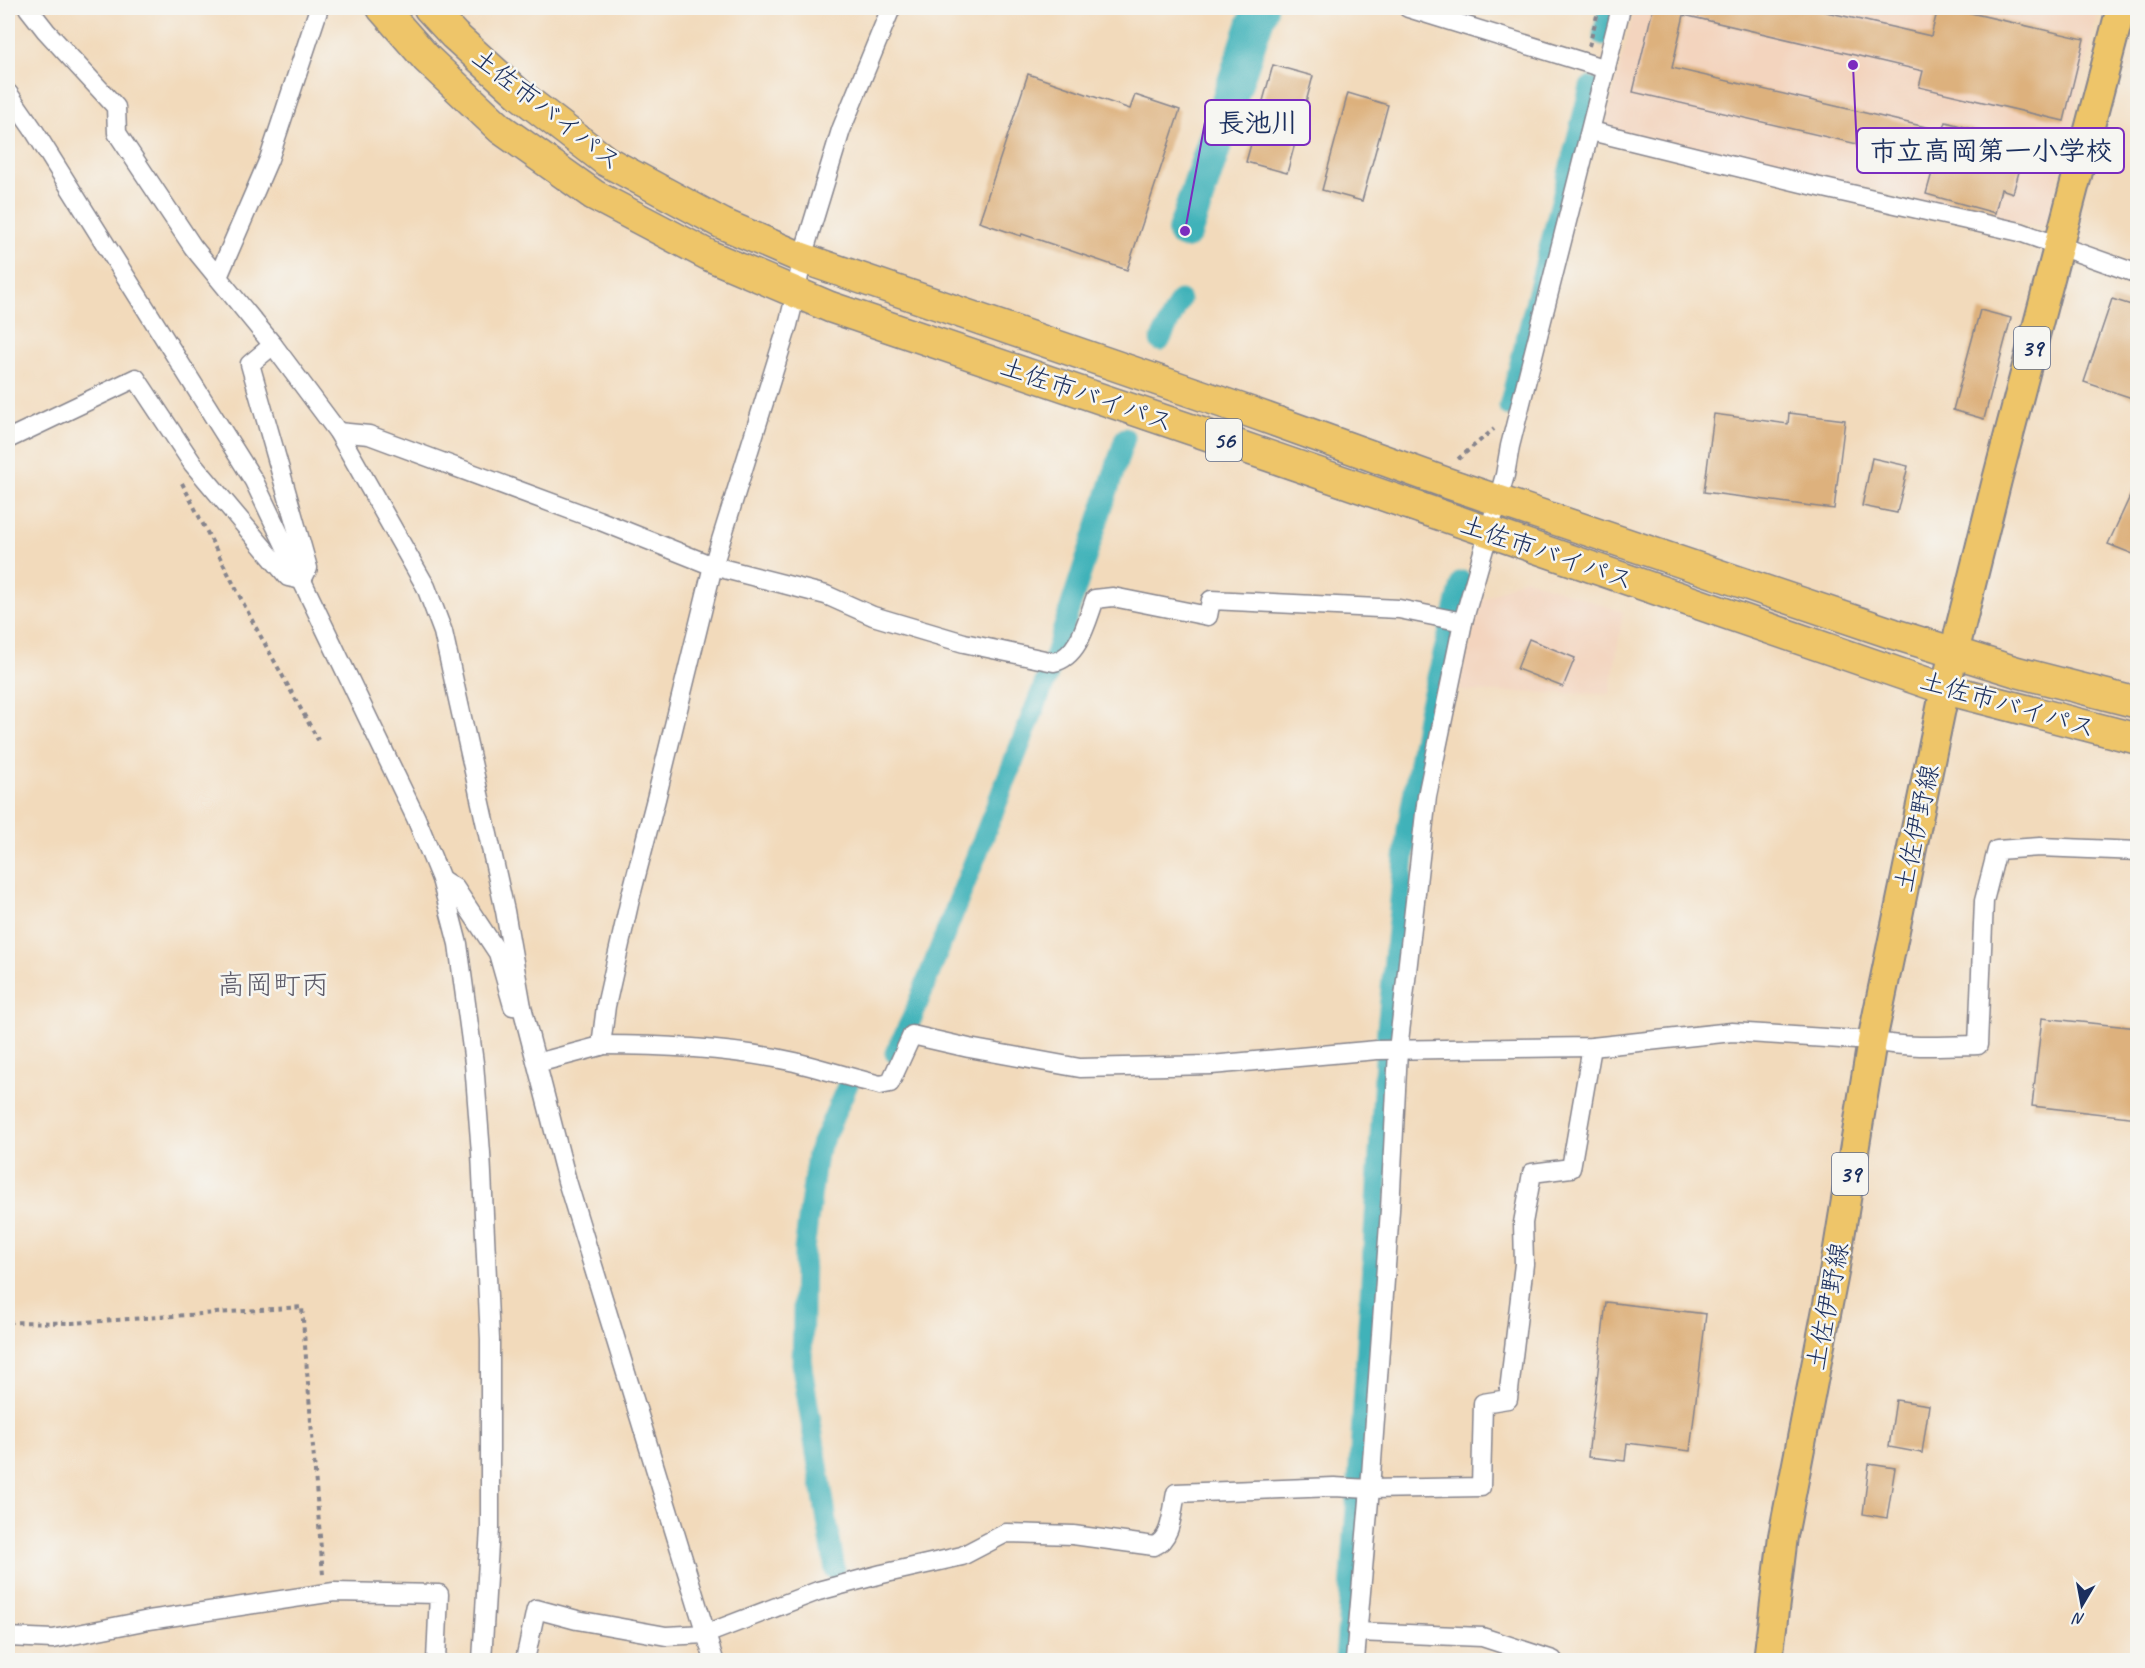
<svg xmlns="http://www.w3.org/2000/svg" width="2145" height="1668" font-family="Caveat,'Klee One',sans-serif">
  <style>
    .built { fill: #f3d4be }
    .lines { fill: none; stroke-linecap: round; stroke-linejoin: round }
    .canal { stroke: #41b2b9; stroke-width: 21 }
    .river { stroke: #41b2b9; stroke-width: 36 }
    .building { fill: #ddb17d }
    .minor-casing { stroke: #86848c; stroke-width: 21 }
    .primary-casing { stroke: #86848c; stroke-width: 32 }
    .trunk-casing { stroke: #86848c; stroke-width: 33 }
    .path { stroke: #86848c; stroke-width: 4; stroke-dasharray: 4.5 4.5; stroke-linecap: butt }
    .minor { stroke: #fff; stroke-width: 18 }
    .primary { stroke: #eec569; stroke-width: 28 }
    .trunk { stroke: #eec569; stroke-width: 30 }
    .labels { text-anchor: middle; stroke-width: 5; stroke-linejoin: round; paint-order: stroke }
    .shield { fill: #f6f6f2; stroke: #5d6b8a; stroke-width: 1.5 }
    .shield-label { font-size: 24px; font-weight: bold; fill: #1b2f5e }
    .street-label { font-size: 26px; fill: #1b2f5e; stroke: #f6f6f2 }
    .quarter-label { font-size: 28px; fill: #5f5c69; stroke: #f6f6f2 }
    .leader { fill: none; stroke: #7b2cbf; stroke-width: 2 }
    .callout-dot { fill: #7b2cbf; stroke: #f6f6f2; stroke-width: 2 }
    .callout { fill: #f6f6f2; stroke: #7b2cbf; stroke-width: 2 }
    .callout-label { font-size: 27px; text-anchor: middle; font-weight: bold; fill: #1b2f5e }
  </style>
  <rect width="100%" height="100%" fill="#f6f6f2"/>
  <filter id="ink" filterUnits="userSpaceOnUse"><feTurbulence type="fractalNoise" baseFrequency=".0167" numOctaves="2"/><feDisplacementMap in="SourceGraphic" scale="12" xChannelSelector="R" yChannelSelector="G"/><feConvolveMatrix kernelMatrix="1 2 1 2 8 2 1 2 1" color-interpolation-filters="sRGB"/></filter>
  <filter id="wash" filterUnits="userSpaceOnUse"><feTurbulence type="fractalNoise" baseFrequency=".008" numOctaves="4" result="noise"/><feDisplacementMap in="SourceGraphic" scale="24" xChannelSelector="R" yChannelSelector="G"/><feGaussianBlur stdDeviation="1.35" result="paint"/><feColorMatrix in="noise" values="0 0 0 0 0 0 0 0 0 0 0 0 0 0 0 0 0 1.4 0 .05"/><feComposite in="paint" operator="in"/></filter>
  <g filter="url(#wash)">
    <rect width="100%" height="100%" fill="#f2dabb"/>
    <g class="built">
      <path d="M1635,8H2099L2047,224L2038,227L1610,129L1606,122Z"/>
      <path d="M1524,578L1623,612L1610,694L1460,691L1461,678L1482,600Z"/>
    </g>
    <g class="lines">
      <g class="canal">
        <path d="M1603,35L1609,8"/>
        <path d="M1160,341L1180,300"/>
        <path d="M1509,406L1590,87"/>
        <path d="M1054,657L1125,438"/>
        <path d="M895,1053L912,1018L1051,667"/>
        <path d="M835,1570L802,1367L804,1250L817,1154L849,1082"/>
        <path d="M1345,1660L1359,1467L1387,1029L1407,829L1428,712L1462,581"/>
      </g>
      <path class="river" d="M1185,231L1260,8"/>
    </g>
    <g id="blocks">
      <g class="building">
        <path d="M1653,8H1809L1931,36L1938,8H1949L2084,39L2064,121L1919,87L1923,71L1684,15L1672,68L1943,131L1946,122L2027,144L2013,193L2001,189L1995,213L1926,194L1935,162L1633,92Z"/>
        <path d="M1273,65L1313,76L1287,173L1246,162Z"/>
        <path d="M1028,74L1130,109L1135,95L1180,110L1127,270L1022,234L1021,236L979,222Z"/>
        <path d="M1348,93L1388,105L1362,201L1322,190Z"/>
        <path d="M2112,299L2138,307V400L2084,382Z"/>
        <path d="M1980,310L2011,318L1984,419L1953,410Z"/>
        <path d="M1789,413L1845,420L1834,509L1704,492L1714,414L1788,424Z"/>
        <path d="M1872,458L1908,466L1897,513L1862,506Z"/>
        <path d="M2138,479V556L2108,544Z"/>
        <path d="M1529,639L1575,658L1563,687L1517,669Z"/>
        <path d="M2042,1018L2138,1028V1118L2032,1106Z"/>
        <path d="M1606,1302L1706,1314L1690,1451L1627,1443L1625,1461L1588,1457Z"/>
        <path d="M1896,1400L1929,1405L1922,1453L1889,1447Z"/>
        <path d="M1869,1464L1895,1468L1887,1518L1863,1514Z"/>
      </g>
    </g>
  </g>
  <g filter="url(#ink)">
    <use href="#blocks" fill-opacity="0" stroke="#86848c" stroke-width="1.5"/>
    <g class="lines">
      <g class="minor-casing">
        <g id="minor">
          <path d="M28,8L46,31L116,107L117,133L193,247L273,345L338,432L426,587L443,632L505,911L522,1007"/>
          <path d="M1408,8L1606,69"/>
          <path d="M8,93L33,129L254,481L416,818L441,879L458,944L474,1063L481,1153L490,1339V1528L482,1660"/>
          <path d="M1591,131L1802,183L2020,232L2138,274"/>
          <path d="M218,277L269,159L319,8"/>
          <path d="M338,432L369,435L598,520L713,566L826,595L873,616L964,643L1054,662C1079,657 1087,620 1095,599L1113,597L1208,616L1211,600L1399,609L1463,622"/>
          <path d="M8,439L136,378L193,464L288,577L302,580L308,568L250,364L273,345"/>
          <path d="M441,879L455,888L498,953L513,1006L522,1007L567,1181L714,1660"/>
          <path d="M601,1045C666,1045 732,1048 795,1062C823,1069 851,1078 880,1085L890,1083L912,1035L969,1048L1080,1068L1211,1065L1377,1050L1592,1047L1732,1032L1872,1041C1907,1048 1943,1046 1978,1045L1984,901L1997,850L2040,847L2138,851"/>
          <path d="M537,1063L601,1046L606,1006L631,895L656,799L713,566L788,325L796,293L802,258L841,130L891,8"/>
          <path d="M1357,1632L1482,1637L1553,1660"/>
          <path d="M8,1637L53,1639L149,1620L334,1592L439,1594L436,1660"/>
          <path d="M525,1660L536,1609L577,1620L666,1636L706,1634L818,1591L882,1574L962,1556L1006,1533L1073,1535L1154,1546C1172,1539 1172,1511 1176,1493L1334,1487L1370,1489L1481,1487L1483,1403L1508,1399L1524,1264L1523,1223L1532,1173L1571,1168L1592,1047"/>
          <path d="M1355,1660L1370,1489L1390,1210L1398,1050L1427,796L1463,622L1505,475L1510,446L1621,8"/>
        </g>
      </g>
      <g class="primary-casing">
        <path id="primary" d="M1768,1660L1783,1536L1834,1273L1872,1041L1945,689L1997,480L2121,8"/>
      </g>
      <g class="trunk-casing">
        <g id="trunk">
          <path d="M382,8L427,59L501,129L594,195L710,256L830,307L1240,446L1945,689L2138,739"/>
          <path d="M429,8L454,35L520,95L606,161L723,224L802,258L1253,413L1447,483L1894,634L2017,672L2138,703"/>
        </g>
      </g>
      <g class="path">
        <path d="M1589,46L1599,8"/>
        <path d="M1458,459L1494,429"/>
        <path d="M182,483L255,626L318,740"/>
        <path d="M8,1322L72,1323L302,1307L323,1575"/>
      </g>
      <use href="#minor" class="minor"/>
      <use href="#primary" class="primary"/>
      <use href="#trunk" class="trunk"/>
    </g>
  </g>
  <g class="labels">
    <g class="shield">
      <rect x="2014" y="327" width="36" height="42" rx="4.5"/>
      <rect x="1206" y="419" width="36" height="42" rx="4.5"/>
      <rect x="1832" y="1153" width="36" height="42" rx="4.5"/>
    </g>
    <g class="shield-label">
      <text x="2032" y="356">39</text>
      <text x="1224" y="448">56</text>
      <text x="1850" y="1182">39</text>
    </g>
    <g class="street-label">
      <text transform="translate(547 109) rotate(38)" y="9">土佐市バイパス</text>
      <text transform="translate(1087 394) rotate(19)" y="9">土佐市バイパス</text>
      <text transform="translate(1547 552) rotate(19)" y="9">土佐市バイパス</text>
      <text transform="translate(2008 704) rotate(16)" y="9">土佐市バイパス</text>
      <text transform="translate(1916 828) rotate(-78)" y="9">土佐伊野線</text>
      <text transform="translate(1827 1306) rotate(-79)" y="9">土佐伊野線</text>
    </g>
    <g class="quarter-label">
      <text x="273" y="994">高岡町丙</text>
    </g>
  </g>
  <path class="leader" d="M1185 231L1205 122M1853 65L1857 150"/>
  <g class="callout-dot">
    <circle cx="1185" cy="231" r="6"/>
    <circle cx="1853" cy="65" r="6"/>
  </g>
  <g class="callout">
    <rect x="1205" y="100" width="105" height="45" rx="6"/>
    <rect x="1857" y="128" width="267" height="45" rx="6"/>
  </g>
  <g class="callout-label">
    <text x="1258" y="132">長池川</text>
    <text x="1991" y="160">市立高岡第一小学校</text>
  </g>
  <rect width="2145" height="1668" fill="none" stroke="#f6f6f2" stroke-width="30"/>
  <g transform="translate(2082 1605) rotate(190)" stroke="#f6f6f2" stroke-width="4.5" paint-order="stroke">
  <path d="M0-4.5L10 22L0 15L-10 22Z" fill="#1b2f5e"/>
  <text y="-9" font-size="16" font-weight="bold" text-anchor="middle" fill="#1b2f5e">N</text>
  </g>
</svg>
